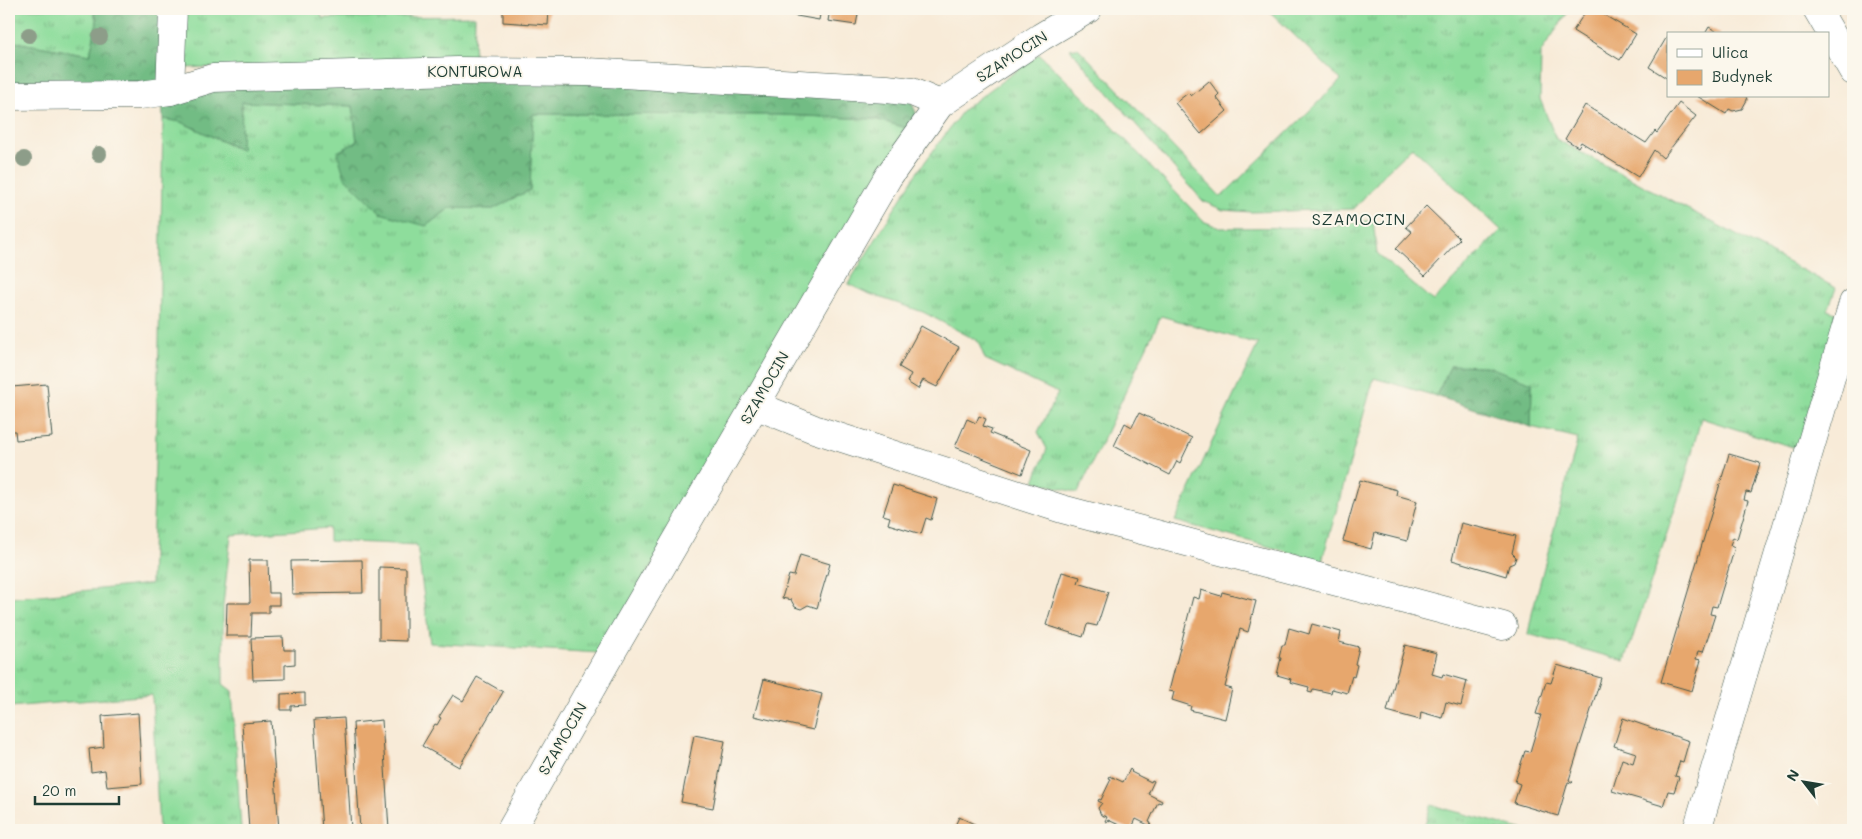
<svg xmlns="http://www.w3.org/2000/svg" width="1862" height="839" font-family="Mali,sans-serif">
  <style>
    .grass { fill: url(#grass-tufts); stroke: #568d68 }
    .forest { fill: url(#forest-crowns); stroke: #487c5c }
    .building { fill: #e7a76d }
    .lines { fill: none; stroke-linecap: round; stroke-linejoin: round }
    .minor-casing { stroke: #40574d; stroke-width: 29 }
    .minor { stroke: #fff; stroke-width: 28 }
    .tree { fill: #8d9d89 }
    .labels { text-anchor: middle; stroke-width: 4; stroke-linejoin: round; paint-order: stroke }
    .street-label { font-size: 15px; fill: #1f3d34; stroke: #fbf7ec }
    .neighbourhood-label { font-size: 16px; letter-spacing: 1px; fill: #1f3d34; stroke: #fbf7ec }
  </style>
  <defs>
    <pattern id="grass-tufts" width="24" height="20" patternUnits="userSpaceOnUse" patternTransform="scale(1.25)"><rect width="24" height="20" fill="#8edd9c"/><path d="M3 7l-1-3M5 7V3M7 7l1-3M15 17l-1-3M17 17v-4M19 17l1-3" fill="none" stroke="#73b480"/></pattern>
    <pattern id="forest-crowns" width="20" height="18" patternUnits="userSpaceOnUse" patternTransform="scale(1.25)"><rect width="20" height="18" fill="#72bc84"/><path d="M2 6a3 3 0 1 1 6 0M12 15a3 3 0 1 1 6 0" fill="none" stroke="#5d9a6d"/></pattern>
  </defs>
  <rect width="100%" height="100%" fill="#fbf7ec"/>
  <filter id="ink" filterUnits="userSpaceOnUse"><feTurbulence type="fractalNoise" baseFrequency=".02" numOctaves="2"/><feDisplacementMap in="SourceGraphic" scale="10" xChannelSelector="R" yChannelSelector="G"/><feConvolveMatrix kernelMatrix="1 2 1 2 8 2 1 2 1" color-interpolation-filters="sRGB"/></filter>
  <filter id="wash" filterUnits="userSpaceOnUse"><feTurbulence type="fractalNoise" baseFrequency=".0096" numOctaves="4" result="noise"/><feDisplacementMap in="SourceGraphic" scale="20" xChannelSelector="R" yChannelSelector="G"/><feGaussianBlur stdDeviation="1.12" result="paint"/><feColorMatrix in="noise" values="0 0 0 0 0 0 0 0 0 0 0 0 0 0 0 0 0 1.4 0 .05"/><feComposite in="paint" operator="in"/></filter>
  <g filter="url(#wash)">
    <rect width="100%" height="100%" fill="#f8ebd8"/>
    <g class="grass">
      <path d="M9,9H93L97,22L90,55L9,41Z"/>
      <path d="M180,9H321L322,18L475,16L474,62L178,68Z"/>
      <path d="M1267,9H1570L1541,52L1540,99L1556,139L1836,288L1828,310L1838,314L1799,449L1701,418L1686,475L1625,661L1528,634L1533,609L1578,438L1531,427L1532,383L1451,365L1436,396L1374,378L1322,561L1175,521L1258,344L1161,316L1078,493L1034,481L1047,449L1038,432L1058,393L985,359L978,341L923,312L867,293L848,284L916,174L964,109L1039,54L1095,108L1203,221L1220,228L1330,227L1373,220L1377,254L1433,301L1501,230L1412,147L1388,170L1354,209L1251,212L1223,210L1203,201L1070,49L1078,48L1221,197L1341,80Z"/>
      <path d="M242,102L353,106L357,142L426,226L450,208L493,209L530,190L532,114L780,115L875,119L910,129L600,653L430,643L417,545L329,541V528L231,535L223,605V684L232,691L241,830H159L152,695L9,707V598L151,584L159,343L163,119L181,122L240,150Z"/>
      <path d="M1431,805L1524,830H1423Z"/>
    </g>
    <g class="forest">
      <path d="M93,9H164L162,84L9,86V41L90,55L97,22Z"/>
      <path d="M533,79L911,101L918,117L910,129L875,119L780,115L533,114L530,190L493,209L450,208L426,226L380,213L345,178L337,152L357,142L353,106L242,102L241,150L181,122L163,119L162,100L215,85Z"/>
      <path d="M1451,365L1487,366L1532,383L1531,427L1436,396Z"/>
    </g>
    <g id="blocks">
      <g class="building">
        <path d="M503,9H549L548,25L503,22Z"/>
        <path d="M792,9H821L819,20L791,15Z"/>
        <path d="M830,9H859L856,25L828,21Z"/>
        <path d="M1587,9H1594L1636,34L1620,60L1573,31Z"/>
        <path d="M1709,27L1721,34H1705Z"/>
        <path d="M1668,35V79L1649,67Z"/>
        <path d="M1209,81L1219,94L1216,97L1227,111L1201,134L1175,103L1188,93L1191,96Z"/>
        <path d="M1697,96H1746L1747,100L1742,109L1733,111L1729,109L1726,114Z"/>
        <path d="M1679,103L1696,116L1663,158L1654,150L1638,177L1581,142L1578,147L1565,139L1585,105L1646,143L1655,131L1657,133Z"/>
        <path d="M1426,206L1460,239L1425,276L1396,249L1412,232L1406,227Z"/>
        <path d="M921,326L959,347L937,387L923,380L918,389L907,382L911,374L899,367Z"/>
        <path d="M47,384L52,437L16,440L15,431H9V401H13L12,387Z"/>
        <path d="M1139,413L1192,438L1180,463L1177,461L1170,475L1114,446L1125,423L1132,427Z"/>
        <path d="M979,416L986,419L983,426L992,429L990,433L1031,450L1022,474L955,447L967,419L976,423Z"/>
        <path d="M1729,454L1760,463L1751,493L1746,492L1744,500L1748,501L1737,539L1733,537L1730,545L1735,547L1717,607L1712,606L1710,614L1715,615L1703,652L1698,651L1696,659L1701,660L1692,691L1661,682Z"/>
        <path d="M1360,480L1397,490L1396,495L1417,501L1407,541L1375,533L1371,549L1343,541Z"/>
        <path d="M893,485L937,499L931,520L926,518L921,534L888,524L890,517L883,515Z"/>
        <path d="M1461,523L1516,536L1512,553L1516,557L1514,563L1509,565L1506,576L1452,560Z"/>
        <path d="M800,555L830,564L817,608L808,605L801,609L795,607L791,600L782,598L789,575L794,576Z"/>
        <path d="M249,560H268L269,593H279V605H269V613H252L251,636H226L227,603H250Z"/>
        <path d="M362,560L363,593L292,594L291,561Z"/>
        <path d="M379,567L406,568V641L379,640Z"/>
        <path d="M1062,572L1080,577L1078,583L1108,592L1097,626L1088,624L1087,625L1083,637L1046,625Z"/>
        <path d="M1201,590L1221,596L1222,592L1256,601L1248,632L1240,629L1225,687L1232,689L1225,719L1190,710L1191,706L1172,700L1174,692L1169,691L1193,597L1199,599Z"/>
        <path d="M1312,624L1341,632L1339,642L1359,647L1355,664L1357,665L1354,677L1352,676L1347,693L1332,689L1331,693L1313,689L1312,693L1308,692L1309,687L1290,682L1291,679L1277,675L1281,658H1279L1282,645H1285L1289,628L1309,634Z"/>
        <path d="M283,637L284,650H295V664L285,665V679L253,680L251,638Z"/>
        <path d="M1405,645L1437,653L1432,674L1442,677L1443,674L1467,681L1461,706L1446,702L1442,718L1421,712L1420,720L1387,711Z"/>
        <path d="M1557,665L1601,678L1569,780L1573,782L1572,783L1568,782L1558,816L1514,803L1520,784L1515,782L1525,751L1530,752L1541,715L1536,714L1546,682L1551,683Z"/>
        <path d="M477,677L503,692L459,767L422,746L435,724L437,725L441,718L439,717L453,695L463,701Z"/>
        <path d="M764,679L822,694L813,730L754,716Z"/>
        <path d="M305,693V705L291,706V710H281V694Z"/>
        <path d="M138,713L142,784L107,787L105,770L91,772L89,749L104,747L102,716Z"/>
        <path d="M344,718L351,830H322L314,720Z"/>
        <path d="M1623,718L1689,741L1683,762L1680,761L1675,776L1679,777L1674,792L1668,791L1663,806L1612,791L1622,759L1633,763L1636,753L1614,746Z"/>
        <path d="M382,720L389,830H360L353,723Z"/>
        <path d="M271,721L279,830H249L242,723Z"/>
        <path d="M694,735L725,741L713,808L681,802Z"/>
        <path d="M1130,769L1132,771L1131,772L1151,782L1152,780L1154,781L1148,794L1162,801L1161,803L1158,802L1149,822L1151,823L1150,826L1136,819L1131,830L1108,820L1107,822L1105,821L1107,817L1101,815L1098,808L1102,803L1098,801L1099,799L1101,800L1111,779L1109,778L1110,776L1123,782Z"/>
        <path d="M959,817L981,827L979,830H953Z"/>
      </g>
    </g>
  </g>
  <g filter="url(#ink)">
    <use href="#blocks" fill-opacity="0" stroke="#40574d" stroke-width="1"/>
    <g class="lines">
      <g class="minor-casing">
        <g id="minor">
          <path d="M1817,9L1853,71"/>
          <path d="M170,91L173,9"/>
          <path d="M9,96L140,95L170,91L213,78L457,71L587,72L887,89L912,92L940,104"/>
          <path d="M755,405L814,429L1062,509L1503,626"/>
          <path d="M511,830L607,660L888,177L940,104L1041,37L1088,9"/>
          <path d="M1697,830L1853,303"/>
        </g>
      </g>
      <use href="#minor" class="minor"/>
    </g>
    <g class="tree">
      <circle cx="29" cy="35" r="8"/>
      <circle cx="100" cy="37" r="8"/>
      <circle cx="99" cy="154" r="8"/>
      <circle cx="24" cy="159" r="8"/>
    </g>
  </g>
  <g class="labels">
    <g class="street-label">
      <text transform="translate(1012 57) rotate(-33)" y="5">SZAMOCIN</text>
      <text x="475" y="77">KONTUROWA</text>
      <text transform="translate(765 388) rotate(-60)" y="5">SZAMOCIN</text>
      <text transform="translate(563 739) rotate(-60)" y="5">SZAMOCIN</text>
    </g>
    <g class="neighbourhood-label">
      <text x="1359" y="225">SZAMOCIN</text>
    </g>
  </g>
  <rect width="1862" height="839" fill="none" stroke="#fbf7ec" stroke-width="30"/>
  <rect x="1667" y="32" width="162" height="65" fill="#fbf7ec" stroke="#a3ada2"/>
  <rect x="1677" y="49" width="25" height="8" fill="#ffffff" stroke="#a3ada2"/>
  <text x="1712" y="58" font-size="15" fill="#1f3d34">Ulica</text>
  <rect x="1677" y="70" width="25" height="15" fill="#e7a76d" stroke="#a3ada2"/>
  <text x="1712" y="82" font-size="15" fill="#1f3d34">Budynek</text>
  <g transform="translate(1804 782) rotate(301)" stroke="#fbf7ec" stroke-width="4" paint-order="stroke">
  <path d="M0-4L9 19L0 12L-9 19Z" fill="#1f3d34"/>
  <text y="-8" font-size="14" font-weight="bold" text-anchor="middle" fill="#1f3d34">N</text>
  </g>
  <path d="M35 796v8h84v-8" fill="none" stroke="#1f3d34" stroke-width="2.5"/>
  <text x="42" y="796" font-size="15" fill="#1f3d34" stroke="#fbf7ec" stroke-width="4" paint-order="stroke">20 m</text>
</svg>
